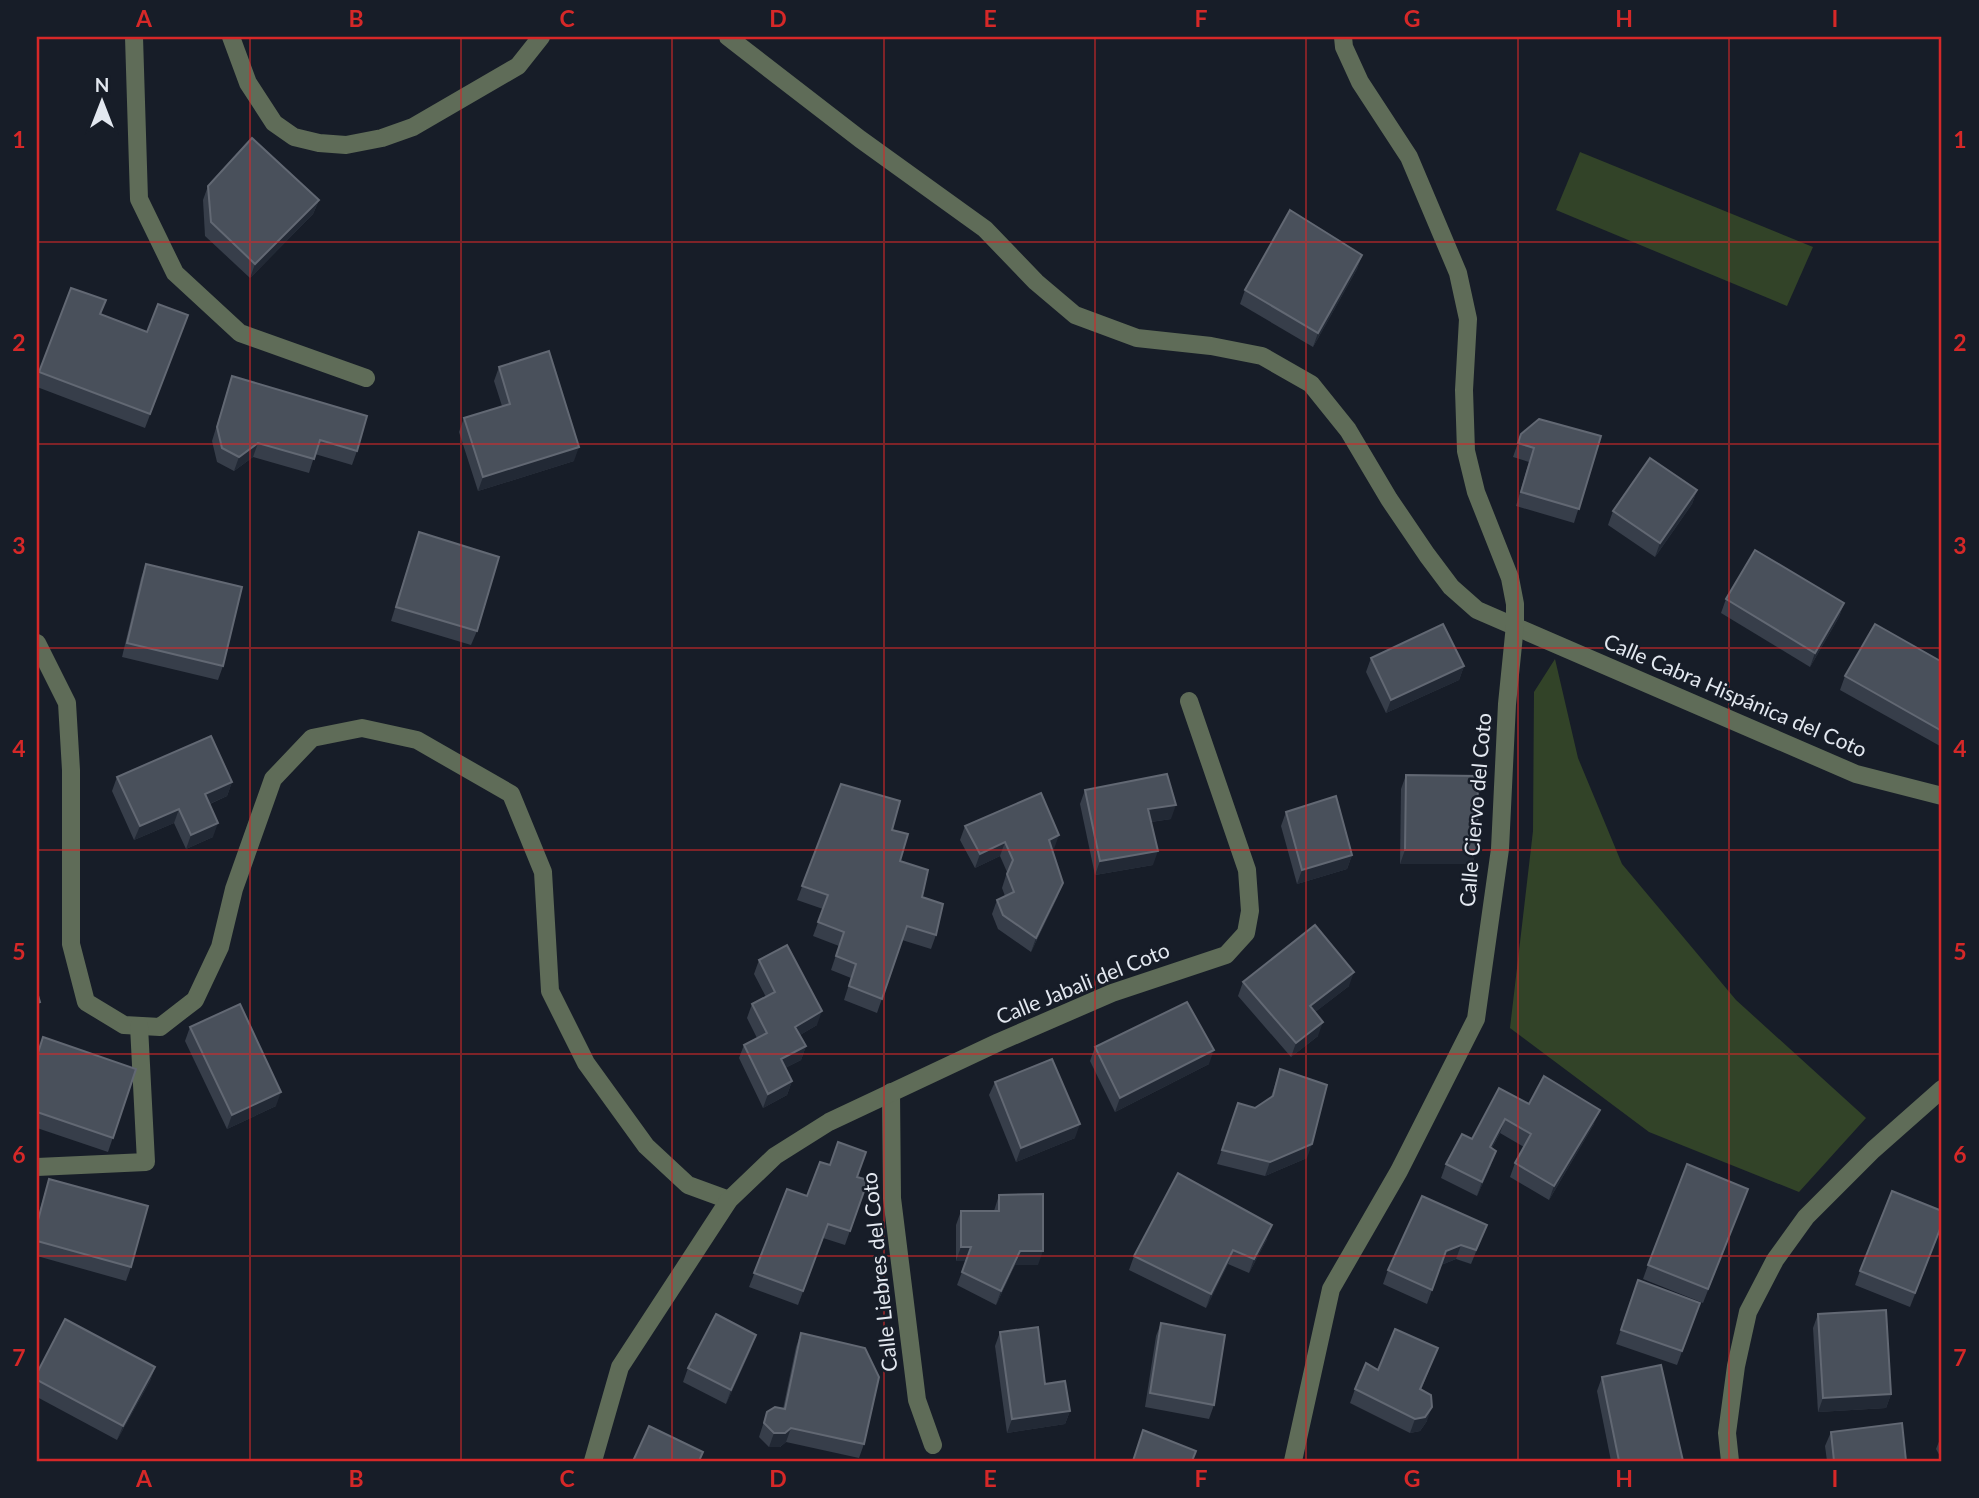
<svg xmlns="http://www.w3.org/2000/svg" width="1979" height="1498" font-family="Lato,sans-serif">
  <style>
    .green { fill: #324328 }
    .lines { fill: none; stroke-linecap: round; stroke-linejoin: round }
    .minor { stroke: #5f6c58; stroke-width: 18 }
    .wall { fill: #373e4a }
    .shaded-wall { fill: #222935 }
    .building { fill: #49505b; stroke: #626873; stroke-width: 2 }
    .grid { fill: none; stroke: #d62828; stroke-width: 2; stroke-opacity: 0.55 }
    .labels { text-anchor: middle; stroke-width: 5; stroke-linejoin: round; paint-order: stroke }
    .street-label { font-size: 21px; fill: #e3e8f0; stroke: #171d28 }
    .neatline { fill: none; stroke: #d62828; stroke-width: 2.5 }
    .grid-label { font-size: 23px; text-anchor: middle; font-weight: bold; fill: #d62828 }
  </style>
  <rect width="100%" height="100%" fill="#171d28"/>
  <g class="green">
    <path d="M1580,152L1813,247L1787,306L1556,210Z"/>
    <path d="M1555,659L1578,758L1622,864L1736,1000L1866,1118L1799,1192L1649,1132L1510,1028L1533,831L1534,692Z"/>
  </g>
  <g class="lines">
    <g class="minor">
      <path d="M134,37L139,199L175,273L240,333L366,378"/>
      <path d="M231,37L248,83L274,123L294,137L319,143L346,145L382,138L413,127L518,66L541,37"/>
      <path d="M728,37L860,139L985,229L1036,282L1075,315L1137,338L1211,346L1262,356L1311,384L1348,430L1389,499L1427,555L1451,587L1477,610L1856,774L1942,796"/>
      <path d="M37,643L67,703L71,770V944L86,1002L124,1025L160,1027L195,1000L220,947L234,889L273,779L312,738L362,728L417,740L511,794L543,872L550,991L586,1063L646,1146L688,1185L729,1200"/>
      <path d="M891,1092L892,1198L917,1400L933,1445"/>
      <path d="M37,1167L146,1162L139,1026"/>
      <path d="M593,1461L620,1367L729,1200L775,1156L829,1122L999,1042L1112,993L1226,955L1246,933L1250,911L1247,870L1189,701"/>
      <path d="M1293,1461L1331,1289L1399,1171L1476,1019L1500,849L1507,704L1515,625V604L1510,578L1476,492L1466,451L1464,390L1468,319L1458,273L1409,157L1360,82L1344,47L1343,37"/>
      <path d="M1730,1461L1727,1433L1736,1366L1748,1312L1775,1260L1806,1217L1873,1150L1942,1089"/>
    </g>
  </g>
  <g class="wall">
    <path d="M208,186L319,200L313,214L250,278L205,236L203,200Z"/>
    <path d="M1362,255L1357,269L1313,347L1240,304L1245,290Z"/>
    <path d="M71,288L100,314L147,332L188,315L145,428L37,387V377Z"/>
    <path d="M499,367L574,461L478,491L459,432L464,418L502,406L494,381Z"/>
    <path d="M232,376L357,451L352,465L315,454L309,473L253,457L234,471L217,462L212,441Z"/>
    <path d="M1521,434L1601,436L1574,523L1516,506L1529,462L1513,457Z"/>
    <path d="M1697,490L1692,504L1655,557L1608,525L1613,511Z"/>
    <path d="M419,532L477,631L471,645L391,621Z"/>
    <path d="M146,564L223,666L218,680L122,657L141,578Z"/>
    <path d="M1726,599L1844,603L1839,617L1810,667L1721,613Z"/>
    <path d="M1371,658L1464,666L1459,680L1386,713L1366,672Z"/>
    <path d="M1942,662V741L1940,746L1840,690L1845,676Z"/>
    <path d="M1406,775L1477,850L1472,864H1400L1401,789Z"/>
    <path d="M117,777L232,782L227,796L210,804L213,837L186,849L174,823L134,840L112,791Z"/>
    <path d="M841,784L892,830L900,861L922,897L936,935L931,949L902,940L877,1013L844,1000L851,978L831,970L839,946L813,936L823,909L797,900Z"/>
    <path d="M1085,790L1171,819L1151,822L1153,865L1095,875L1080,804Z"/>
    <path d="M1286,812L1352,855L1347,869L1297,884L1281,826Z"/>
    <path d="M965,826L1054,849L1052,850L1058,896L1031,952L998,929L992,914L997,900L1005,896L1002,888L1007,872L1000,856L975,868L960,840Z"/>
    <path d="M759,960L817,1025L800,1035L806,1046L801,1060L785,1068L792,1081L787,1095L763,1108L739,1058L744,1045L757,1038L747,1018L752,1004L766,997L754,974Z"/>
    <path d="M1243,982L1349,986L1315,1012L1318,1036L1291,1057L1238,996Z"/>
    <path d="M190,1027L276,1106L227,1129L185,1041Z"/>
    <path d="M1095,1047L1209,1064L1115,1112L1090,1061Z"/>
    <path d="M37,1054L136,1069L108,1152L37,1128Z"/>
    <path d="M1280,1069L1307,1158L1265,1176L1217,1164L1238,1103L1255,1108L1271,1097Z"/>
    <path d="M995,1082L1075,1138L1016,1162L989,1095Z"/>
    <path d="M1529,1104L1594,1124L1549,1200L1510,1177L1515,1163L1524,1147L1500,1133L1492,1148L1491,1165L1477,1196L1441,1178L1446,1164L1472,1139Z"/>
    <path d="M857,1177L868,1180L845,1245L823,1238L798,1305L749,1287L787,1189L807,1196Z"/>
    <path d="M49,1179L131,1267L126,1281L37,1256V1219Z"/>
    <path d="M1748,1189L1703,1303L1643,1279L1648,1265Z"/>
    <path d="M999,1195L1038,1265H1015L996,1305L957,1285L966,1261H956V1225L961,1211H994Z"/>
    <path d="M1487,1225L1471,1264L1456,1259L1441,1265L1427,1304L1383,1284L1388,1270Z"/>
    <path d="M1942,1225L1910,1307L1855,1285L1860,1271Z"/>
    <path d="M1267,1239L1249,1273L1228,1264L1206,1308L1129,1270L1134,1256Z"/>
    <path d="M1638,1280L1700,1303L1677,1365L1616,1344Z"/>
    <path d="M1818,1314L1891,1394L1886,1408L1818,1412L1813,1328Z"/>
    <path d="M1161,1323L1214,1405L1209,1419L1145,1407L1156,1336Z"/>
    <path d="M1000,1332L1070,1411L1065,1424L1007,1433L995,1346Z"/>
    <path d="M801,1333L864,1444L859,1458L786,1442L780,1447H769L759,1437L767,1412L783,1409L796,1347Z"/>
    <path d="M1438,1348L1421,1390L1427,1421L1420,1431L1410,1433L1350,1403L1355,1389L1378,1370Z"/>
    <path d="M751,1349L726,1404L683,1382L688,1368Z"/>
    <path d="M155,1367L150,1381L117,1440L37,1397V1373Z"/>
    <path d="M1602,1377L1683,1461H1611L1597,1391Z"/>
    <path d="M1831,1432L1906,1461H1827L1825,1446Z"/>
    <path d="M1942,1434V1460L1936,1449Z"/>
  </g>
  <g class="shaded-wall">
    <path d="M319,200L313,214L250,278L255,264Z"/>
    <path d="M1362,255L1357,269L1313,347L1318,333Z"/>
    <path d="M258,443L253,457L234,471L239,457Z"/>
    <path d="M579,447L574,461L478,491L483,477Z"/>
    <path d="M1697,490L1692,504L1655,557L1660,543Z"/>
    <path d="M1844,603L1839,617L1810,667L1815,653Z"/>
    <path d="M1464,666L1459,680L1386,713L1391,700Z"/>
    <path d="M232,782L227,796L200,808L205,794Z"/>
    <path d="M1176,805L1171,819L1143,823L1148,809Z"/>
    <path d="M179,809L174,823L134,840L140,826Z"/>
    <path d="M218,823L213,837L186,849L191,835Z"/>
    <path d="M1059,835L1054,849L1044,854L1049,840Z"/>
    <path d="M1005,842L1000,856L975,868L980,854Z"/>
    <path d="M1405,850H1477L1472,864H1400Z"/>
    <path d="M1158,851L1153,865L1095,875L1100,861Z"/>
    <path d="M1352,855L1347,869L1297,884L1302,870Z"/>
    <path d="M1063,883L1058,896L1031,952L1036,938Z"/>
    <path d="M1354,972L1349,986L1305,1020L1310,1006Z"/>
    <path d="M822,1011L817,1025L790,1041L795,1027Z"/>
    <path d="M1323,1022L1318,1036L1291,1057L1296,1043Z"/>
    <path d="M806,1046L801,1060L775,1073L781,1059Z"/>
    <path d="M1214,1050L1209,1064L1115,1112L1120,1098Z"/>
    <path d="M792,1081L787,1095L763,1108L768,1094Z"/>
    <path d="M281,1092L276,1106L227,1129L232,1115Z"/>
    <path d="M1600,1110L1594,1124L1549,1200L1554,1186Z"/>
    <path d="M1505,1119L1500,1133L1485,1161L1490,1147Z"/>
    <path d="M1080,1124L1075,1138L1016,1162L1021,1148Z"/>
    <path d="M1312,1144L1307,1158L1265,1176L1270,1162Z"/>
    <path d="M1496,1151L1491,1165L1477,1196L1482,1182Z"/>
    <path d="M1272,1225L1267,1239L1249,1273L1254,1259Z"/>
    <path d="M1461,1245L1456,1259L1441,1265L1446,1251Z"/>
    <path d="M961,1247H971L966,1261H956Z"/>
    <path d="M1233,1250L1228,1264L1206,1308L1211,1294Z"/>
    <path d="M1020,1251H1043L1038,1265H1015L996,1305L1001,1291Z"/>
    <path d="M756,1335L751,1349L726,1404L731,1390Z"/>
    <path d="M155,1367L150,1381L117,1440L123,1426Z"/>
    <path d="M1891,1394L1886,1408L1818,1412L1823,1398Z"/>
    <path d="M1432,1407L1427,1421L1420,1431L1410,1433L1415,1419Z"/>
    <path d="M1070,1411L1065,1424L1007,1433L1012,1419Z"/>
    <path d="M791,1428L786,1442L780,1447H769L774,1433Z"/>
  </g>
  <g class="building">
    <path d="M252,138L319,200L255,264L211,222L208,186Z"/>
    <path d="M1290,210L1362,255L1318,333L1245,290Z"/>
    <path d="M71,288L106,300L100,314L147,332L158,304L188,315L150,414L39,372Z"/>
    <path d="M549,351L579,447L483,477L464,418L510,404L499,367Z"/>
    <path d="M232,376L367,416L357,451L320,440L314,459L258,443L239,457L222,448L217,427Z"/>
    <path d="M1539,419L1601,436L1579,509L1521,492L1534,448L1518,443L1521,434Z"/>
    <path d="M1650,458L1697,490L1660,543L1613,511Z"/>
    <path d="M419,532L499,557L477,631L396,607Z"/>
    <path d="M1755,550L1844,603L1815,653L1726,599Z"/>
    <path d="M146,564L242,587L223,666L127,643Z"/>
    <path d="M1443,624L1464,666L1391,700L1371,658Z"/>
    <path d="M1875,624L1942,662V731L1845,676Z"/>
    <path d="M211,736L232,782L205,794L218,823L191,835L179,809L140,826L117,777Z"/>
    <path d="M1167,774L1176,805L1148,809L1158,851L1100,861L1085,790Z"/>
    <path d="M1406,775L1478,776L1477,850H1405Z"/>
    <path d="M841,784L900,801L892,830L908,834L900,861L928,870L922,897L943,904L936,935L907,926L882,999L849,986L856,964L836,956L844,932L818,922L828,895L802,886Z"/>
    <path d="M1041,793L1059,835L1049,840L1063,883L1036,938L1003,915L997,900L1014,892L1007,874L1013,860L1005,842L980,854L965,826Z"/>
    <path d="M1336,796L1352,855L1302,870L1286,812Z"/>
    <path d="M1315,925L1354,972L1310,1006L1323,1022L1296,1043L1243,982Z"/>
    <path d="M787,945L822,1011L795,1027L806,1046L781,1059L792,1081L768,1094L744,1045L767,1033L752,1004L775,992L759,960Z"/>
    <path d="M37,992L40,1002L37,1003Z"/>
    <path d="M1187,1002L1214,1050L1120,1098L1095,1047Z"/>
    <path d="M240,1004L281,1092L232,1115L190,1027Z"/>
    <path d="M43,1037L136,1069L113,1138L37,1112V1056Z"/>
    <path d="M1052,1059L1080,1124L1021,1148L995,1082Z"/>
    <path d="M1280,1069L1327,1085L1312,1144L1270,1162L1222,1150L1238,1103L1255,1108L1273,1096Z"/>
    <path d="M1544,1076L1600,1110L1554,1186L1515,1163L1531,1134L1505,1119L1490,1147L1496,1151L1482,1182L1446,1164L1462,1134L1472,1139L1499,1088L1529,1104Z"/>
    <path d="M838,1142L866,1152L857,1177L868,1180L850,1231L828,1224L803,1291L754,1273L787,1189L807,1196L820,1162L830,1165Z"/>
    <path d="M1687,1164L1748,1189L1708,1289L1648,1265Z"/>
    <path d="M1178,1173L1272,1225L1254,1259L1233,1250L1211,1294L1134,1256Z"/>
    <path d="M49,1179L148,1206L131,1267L37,1241V1224Z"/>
    <path d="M1892,1191L1942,1211V1224L1915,1293L1860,1271Z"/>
    <path d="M1043,1194V1251H1020L1001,1291L962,1272L971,1247H961V1211H999V1195Z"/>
    <path d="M1422,1196L1487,1225L1476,1250L1461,1245L1446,1251L1432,1290L1388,1270Z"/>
    <path d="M1638,1280L1700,1303L1682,1351L1621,1330Z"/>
    <path d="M1886,1310L1891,1394L1823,1398L1818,1314Z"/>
    <path d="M716,1314L756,1335L731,1390L688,1368Z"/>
    <path d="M65,1319L155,1367L123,1426L37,1380V1373Z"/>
    <path d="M1161,1323L1225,1335L1214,1405L1150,1393Z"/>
    <path d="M1038,1327L1045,1384L1065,1381L1070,1411L1012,1419L1000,1332Z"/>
    <path d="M1395,1329L1438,1348L1420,1389L1431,1395L1432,1407L1425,1417L1415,1419L1355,1389L1366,1363L1378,1370Z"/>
    <path d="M801,1333L865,1348L879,1377L864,1444L791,1428L785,1433H774L764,1423L767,1412L775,1407L785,1409Z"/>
    <path d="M1661,1365L1683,1461H1619L1602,1377Z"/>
    <path d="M1902,1423L1906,1461H1834L1831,1432Z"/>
    <path d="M649,1426L703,1452L699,1461H633Z"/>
    <path d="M1143,1430L1196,1451L1192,1461H1133Z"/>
  </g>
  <path class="grid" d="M250,37V1461M461,37V1461M672,37V1461M884,37V1461M1095,37V1461M1306,37V1461M1518,37V1461M1729,37V1461M37,242H1942M37,444H1942M37,648H1942M37,850H1942M37,1054H1942M37,1256H1942"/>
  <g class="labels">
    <g class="street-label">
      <text transform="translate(1735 696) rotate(23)" y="7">Calle Cabra Hispánica del Coto</text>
      <text transform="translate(1476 810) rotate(-85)" y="7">Calle Ciervo del Coto</text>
      <text transform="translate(1083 984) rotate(-22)" y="7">Calle Jabali del Coto</text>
      <text transform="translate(880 1272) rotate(-96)" y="7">Calle Liebres del Coto</text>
    </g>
  </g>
  <rect width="1979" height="1498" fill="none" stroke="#171d28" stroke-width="77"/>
  <g transform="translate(102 102)" stroke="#171d28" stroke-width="5" paint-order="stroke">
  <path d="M0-5L12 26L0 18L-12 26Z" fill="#e3e8f0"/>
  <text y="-10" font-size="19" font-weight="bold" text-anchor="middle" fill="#e3e8f0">N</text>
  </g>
  <rect x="38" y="38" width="1902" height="1422" class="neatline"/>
  <g class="grid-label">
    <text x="144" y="27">A</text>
    <text x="356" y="27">B</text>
    <text x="567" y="27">C</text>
    <text x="778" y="27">D</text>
    <text x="990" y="27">E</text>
    <text x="1201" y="27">F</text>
    <text x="1412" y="27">G</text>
    <text x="1624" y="27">H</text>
    <text x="1835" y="27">I</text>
    <text x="19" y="148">1</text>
    <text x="1960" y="148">1</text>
    <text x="19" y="351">2</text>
    <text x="1960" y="351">2</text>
    <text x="19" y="554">3</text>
    <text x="1960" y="554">3</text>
    <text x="19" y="757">4</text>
    <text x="1960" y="757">4</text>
    <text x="19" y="960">5</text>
    <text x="1960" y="960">5</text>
    <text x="19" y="1163">6</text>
    <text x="1960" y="1163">6</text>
    <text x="19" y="1366">7</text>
    <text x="1960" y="1366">7</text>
    <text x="144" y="1487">A</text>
    <text x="356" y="1487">B</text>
    <text x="567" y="1487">C</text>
    <text x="778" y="1487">D</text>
    <text x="990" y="1487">E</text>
    <text x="1201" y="1487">F</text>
    <text x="1412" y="1487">G</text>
    <text x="1624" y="1487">H</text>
    <text x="1835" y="1487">I</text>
  </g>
</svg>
